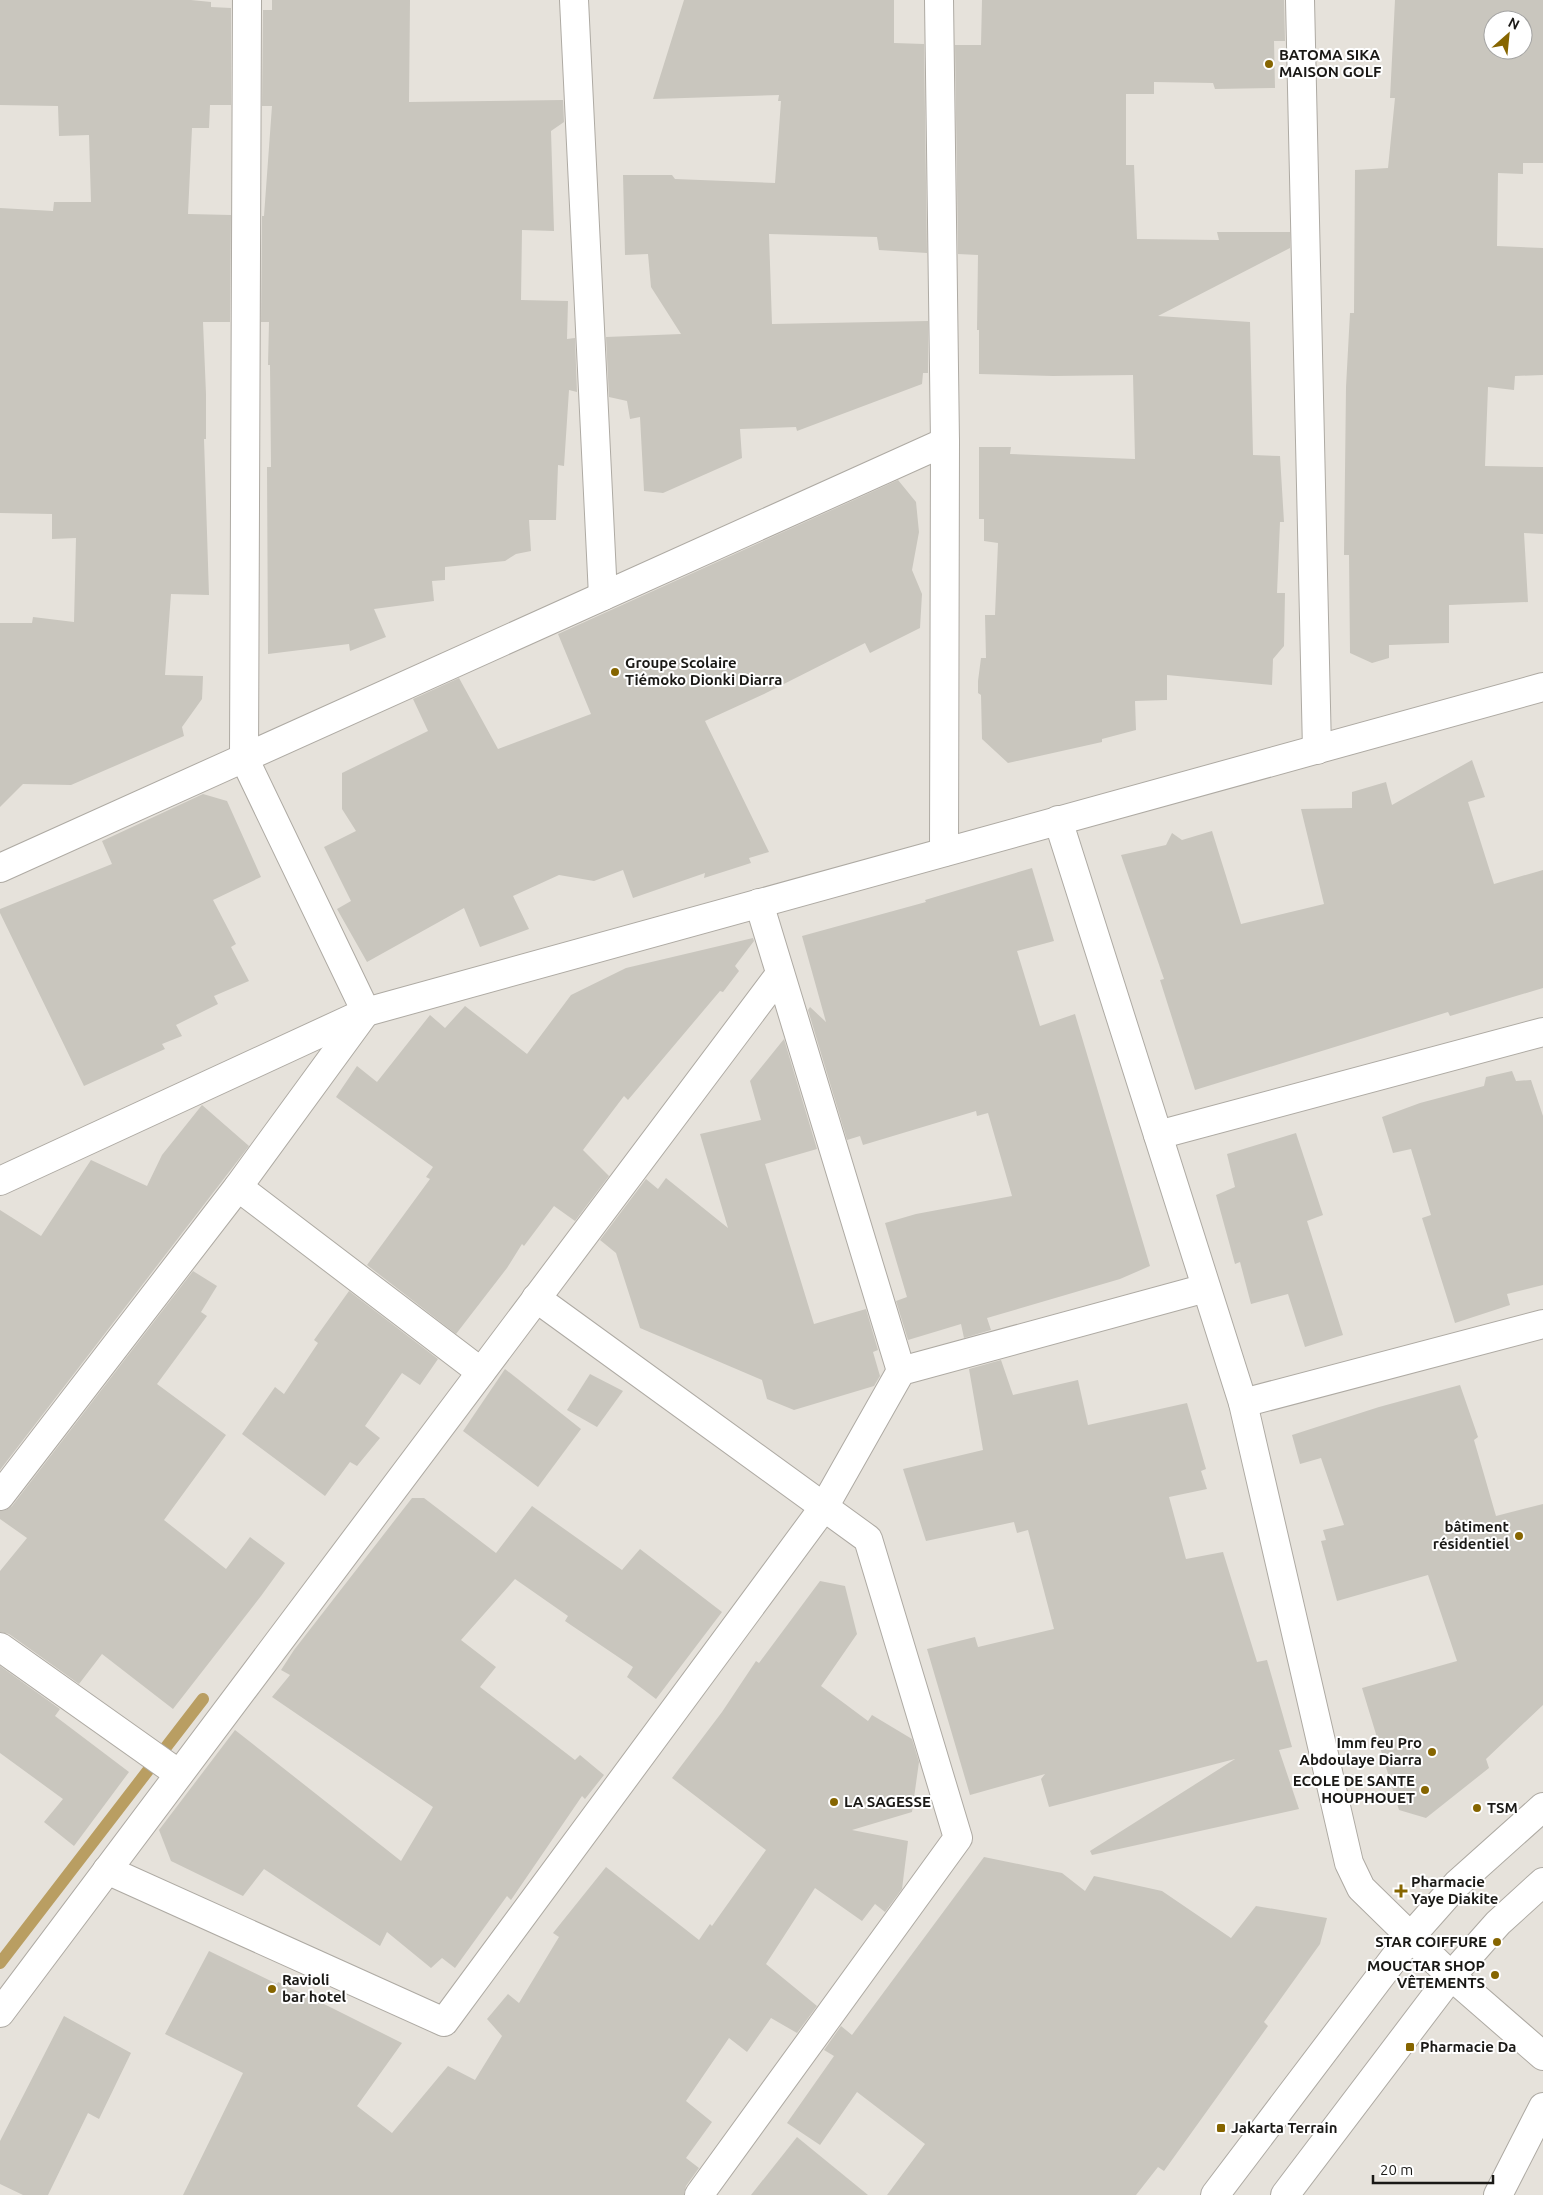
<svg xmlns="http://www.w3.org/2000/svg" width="1543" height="2195" font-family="Ubuntu,sans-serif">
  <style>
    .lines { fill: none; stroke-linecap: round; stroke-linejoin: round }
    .stream { stroke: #b99e62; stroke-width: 12 }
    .building { fill: #c9c6be; fill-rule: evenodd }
    .minor-casing { stroke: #aeaaa3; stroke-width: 30 }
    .secondary-casing { stroke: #aeaaa3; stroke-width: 30 }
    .minor { stroke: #fff; stroke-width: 28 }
    .secondary { stroke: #fff; stroke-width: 28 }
    .poi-dot { fill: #866500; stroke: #fff; stroke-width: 2 }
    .labels { text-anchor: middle; stroke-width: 4; stroke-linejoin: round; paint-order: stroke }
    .poi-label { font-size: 15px; font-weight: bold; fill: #1a1916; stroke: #fff; text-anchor: start }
  </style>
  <rect width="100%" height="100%" fill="#e6e2db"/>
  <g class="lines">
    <path class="stream" d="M0,1963L203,1699"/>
  </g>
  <g class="building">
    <path d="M0,0H191L211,2V7L231,8V105H210L209,128H192L188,214L231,215L230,322H203L206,394V439H204L209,595L171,594L165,675L203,676L202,699L182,727L184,736L71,785L23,784L0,807V623H32L33,617L74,622L76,538L52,539V514L0,513V208L53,211L54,202H91L89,135L59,136L58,106L0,105Z"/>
    <path d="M272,0H410L409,102L563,100L564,122L551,131L554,231L522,230L521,300L568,301L567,339L575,338L577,392L569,390L564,466L558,465L556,520H529L531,551L516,554L505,561L445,567V580L432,581L434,601L374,609L386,637L350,651L349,644L268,654L267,467H271L270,365H268L269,322H261L262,216H264L272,106H262L263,10H272Z"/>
    <path d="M684,0H894V43L924,44L927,253L879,250L877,237L769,234L772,324L928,321V373H923L922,384L797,431L796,427L740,429L742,458L663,493L644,491L640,417L630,419L627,401L609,397L606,337L681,334L651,287L648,254L625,255L623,175H672L675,179L775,183L781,101H778L779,95L653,99Z"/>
    <path d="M982,0H1284L1285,41H1274L1275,88L1215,89L1213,83L1154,82V94H1126V165H1134L1137,239L1219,240L1217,232H1290V248L1158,316L1250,322L1253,455L1280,456L1284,522H1280L1277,593H1285L1284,646L1273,659L1272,685L1167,675V700L1135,701L1136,730L1102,739V742L1008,763L982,739L981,695L978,693V681L981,658H986L985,615H995L998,543L984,541V519H979V447H1011L1010,454L1135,459L1133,375L1053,376L979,374V330H977L978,255L958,254L955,45H981Z"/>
    <path d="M1395,0H1543V163H1523V174L1498,173L1497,246L1543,248V375L1515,376L1514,390L1488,387L1485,466L1543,467V534L1524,533L1528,602L1449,605V643L1389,645V658L1372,663L1350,653L1349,555H1344L1346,387L1350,313H1354L1355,170L1388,168L1395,98H1390ZM1493,20H1523V50H1493Z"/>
    <path d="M898,480L916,502L919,532L912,570L922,594L920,628L870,653L865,643L764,694L705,721L769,852L749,858L751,863L704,878L705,873L633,898L623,870L594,881L559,875L513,896L529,929L480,947L464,908L367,962L337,909L351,901L324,847L356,831L342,809V773L428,731L413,699L459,678L498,749L591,714L558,634Z"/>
    <path d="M1472,760L1485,797L1468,802L1494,884L1543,870V988L1450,1016L1448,1012L1195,1090L1160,980L1164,979L1121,855L1166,845L1172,833L1182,840L1212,831L1241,924L1324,904L1301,809L1352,808V792L1386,782L1392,805Z"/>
    <path d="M203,794L227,801L261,877L213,900L236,944L231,947L249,981L214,996L218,1004L176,1025L182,1036L162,1044L165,1049L84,1086L0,913V909L112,864L102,841Z"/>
    <path d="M1032,868L1054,941L1017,951L1040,1026L1075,1014L1150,1266L1120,1279L987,1318L991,1330L964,1338L961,1324L908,1340L896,1301L907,1297L885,1223L916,1214L1012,1196L988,1113L977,1116L976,1111L863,1145L860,1136L847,1140L808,1010L810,1007L826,1022L802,936L926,902L925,900Z"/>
    <path d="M753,938L754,941L735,966L739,971L723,992L720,991L628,1100L624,1096L583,1150L609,1176L575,1221L554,1206L524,1246L522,1244L507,1268L456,1334L367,1265L430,1179L426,1177L433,1167L336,1097L357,1066L377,1082L430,1015L445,1028L465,1006L527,1054L571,995L626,968Z"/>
    <path d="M784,1039L817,1149L765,1164L814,1324L866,1309L878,1350L873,1352L880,1376L874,1386L794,1410L767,1399L762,1380L640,1328L616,1253L600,1240L646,1179L658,1189L666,1178L728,1228L700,1134L761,1120L750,1081Z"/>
    <path d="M1512,1071L1516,1081L1531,1080L1543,1116V1285L1507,1294L1510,1305L1455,1323L1422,1218L1431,1215L1411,1149L1393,1153L1382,1117L1420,1103L1484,1086L1486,1077Z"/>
    <path d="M202,1105L249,1146L0,1470V1210L41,1236L91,1160L147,1186L162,1155Z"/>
    <path d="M1296,1133L1323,1215L1307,1221L1343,1335L1305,1347L1288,1294L1251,1304L1240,1262L1235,1264L1216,1195L1235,1187L1227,1154Z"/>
    <path d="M193,1271L217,1286L201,1312L207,1316L157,1384L226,1435L164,1520L226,1569L250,1537L285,1563L261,1596L173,1709L102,1654L79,1684L9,1634L0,1632V1571L27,1538L0,1519V1511L6,1510L12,1506Z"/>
    <path d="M349,1291L438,1359L420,1385L402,1373L365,1426L380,1438L357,1466L350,1462L325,1496L242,1434L275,1387L284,1394L318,1343L314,1340Z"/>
    <path d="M1001,1360L1013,1395L1078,1380L1088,1425L1187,1403L1206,1469L1201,1471L1207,1489L1169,1497L1186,1559L1223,1552L1257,1662L1267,1660L1292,1747L1279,1750L1299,1809L1092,1855L1090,1851L1235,1759L1049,1807L1041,1779L1045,1774L970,1795L927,1649L975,1637L978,1647L1054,1629L1028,1530L1017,1533L1014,1522L926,1541L903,1469L983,1450L969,1369Z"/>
    <path d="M505,1369L581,1429L538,1487L463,1431Z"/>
    <path d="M590,1374L623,1391L597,1427L567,1410Z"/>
    <path d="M1460,1385L1478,1437L1474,1440L1496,1516L1543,1504V1705L1486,1759L1489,1768L1426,1818L1399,1810L1362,1688L1457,1661L1428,1575L1337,1601L1321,1541L1326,1540L1323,1530L1344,1525L1321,1458L1300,1464L1292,1435L1379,1407Z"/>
    <path d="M412,1498H424L496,1553L532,1506L622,1570L640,1549L722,1612L656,1699L627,1677L633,1667L565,1621L568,1616L515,1579L461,1640L496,1667L480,1687L575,1760L580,1755L604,1775L585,1799L582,1796L511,1900L507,1896L455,1968L442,1958L431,1968L387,1932L380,1946L264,1869L243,1896L171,1861L159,1830L235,1730L401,1861L433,1807L272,1697L290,1675L281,1670L294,1650Z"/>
    <path d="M820,1581L845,1586L857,1634L821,1686L868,1721L872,1715L912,1739L919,1762L912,1812L852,1830L908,1841L902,1889L885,1912L875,1904L862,1921L815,1888L766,1964L817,2006L797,2033L771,2018L747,2052L729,2038L686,2101L712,2122L686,2158L699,2168L686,2186L684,2195H183L243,2073L165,2034L209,1951L277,1984L278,1982L320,2002L402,2043L357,2106L392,2133L448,2066L475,2080L502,2036L487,2019L508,1994L519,2003L559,1937L553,1933L606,1867L699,1940L710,1924L712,1926L766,1850L672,1778L722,1712L756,1661L759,1663Z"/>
    <path d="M0,1666L60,1709L55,1716L129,1772L74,1846L44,1822L63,1799L0,1753Z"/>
    <path d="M984,1857L1062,1873L1085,1891L1094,1876L1162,1891L1231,1938L1256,1906L1327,1918L1320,1944L1264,2022L1268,2026L1164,2171L1158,2167L1136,2195H887L925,2144L857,2092L820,2145L787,2123L834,2056L824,2050L841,2026L852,2035Z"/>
    <path d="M64,2016L131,2053L99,2119L88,2113L48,2195H23L0,2184V2141Z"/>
    <path d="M797,2137L868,2195H751Z"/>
  </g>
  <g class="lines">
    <g class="minor-casing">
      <g id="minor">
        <path d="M247,0L244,758L366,1012"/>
        <path d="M574,0L603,596"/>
        <path d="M939,0L945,442L944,852"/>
        <path d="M1300,0L1317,750"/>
        <path d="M1058,820L1243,1403L1349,1863L1361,1888L1451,1976L1543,2056"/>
        <path d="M0,868L945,442"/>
        <path d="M759,903L901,1371"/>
        <path d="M1158,1135L1543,1032"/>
        <path d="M0,1181L366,1012L1543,687"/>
        <path d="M238,1187L481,1372"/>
        <path d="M536,1298L868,1539L958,1838L699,2195"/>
        <path d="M1243,1403L1543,1324"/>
        <path d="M0,1496L238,1187L365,1013"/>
        <path d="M0,1647L179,1774"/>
        <path d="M107,1870L444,2022L824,1507L901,1371L1206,1288"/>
        <path d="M0,2013L780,974"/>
        <path d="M1498,2195L1543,2107"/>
      </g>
    </g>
    <g class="secondary-casing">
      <g id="secondary">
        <path d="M1215,2195L1411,1936L1457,1884L1543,1807"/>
        <path d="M1285,2195L1451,1976L1498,1923L1543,1882"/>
      </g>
    </g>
    <use href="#minor" class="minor"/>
    <use href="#secondary" class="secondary"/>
  </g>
  <g class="poi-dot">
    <circle cx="1269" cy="64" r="5"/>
    <circle cx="615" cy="672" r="5"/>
    <circle cx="1519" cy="1536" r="5"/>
    <circle cx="1432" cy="1752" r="5"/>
    <circle cx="1425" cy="1790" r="5"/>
    <circle cx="834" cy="1802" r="5"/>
    <circle cx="1477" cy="1808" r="5"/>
    <path d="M1398.5 1883.5h5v5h5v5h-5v5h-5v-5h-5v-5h5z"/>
    <circle cx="1497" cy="1942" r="5"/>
    <circle cx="1495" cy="1975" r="5"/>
    <circle cx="272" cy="1989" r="5"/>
    <rect x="1405" y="2042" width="10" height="10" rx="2.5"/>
    <rect x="1216" y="2123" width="10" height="10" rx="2.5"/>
  </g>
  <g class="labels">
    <g class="poi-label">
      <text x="1279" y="60">BATOMA SIKA<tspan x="1279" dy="17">MAISON GOLF</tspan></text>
      <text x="625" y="668">Groupe Scolaire<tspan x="625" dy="17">Tiémoko Dionki Diarra</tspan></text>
      <text x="1509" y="1532" text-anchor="end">bâtiment<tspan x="1509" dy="17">résidentiel</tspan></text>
      <text x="1422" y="1748" text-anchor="end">Imm feu Pro<tspan x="1422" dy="17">Abdoulaye Diarra</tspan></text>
      <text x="1415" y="1786" text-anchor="end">ECOLE DE SANTE<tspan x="1415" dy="17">HOUPHOUET</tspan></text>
      <text x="844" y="1807">LA SAGESSE</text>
      <text x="1487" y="1813">TSM</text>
      <text x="1411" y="1887">Pharmacie<tspan x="1411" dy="17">Yaye Diakite</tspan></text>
      <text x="1487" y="1947" text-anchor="end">STAR COIFFURE</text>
      <text x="1485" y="1971" text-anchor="end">MOUCTAR SHOP<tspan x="1485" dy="17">VÊTEMENTS</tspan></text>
      <text x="282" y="1985">Ravioli<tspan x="282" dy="17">bar hotel</tspan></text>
      <text x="1420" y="2052">Pharmacie Da</text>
      <text x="1231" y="2133">Jakarta Terrain</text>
    </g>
  </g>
  <g transform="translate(1508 35) rotate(27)"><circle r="24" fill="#ffffff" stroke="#a3a3a2"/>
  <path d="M0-4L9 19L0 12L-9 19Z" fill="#866500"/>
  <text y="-8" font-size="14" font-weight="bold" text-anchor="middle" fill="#1a1916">N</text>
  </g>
  <path d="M1373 2175v8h120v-8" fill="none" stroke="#1a1916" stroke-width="2.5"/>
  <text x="1380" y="2175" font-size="15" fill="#1a1916" stroke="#ffffff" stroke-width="4" paint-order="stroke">20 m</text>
</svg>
